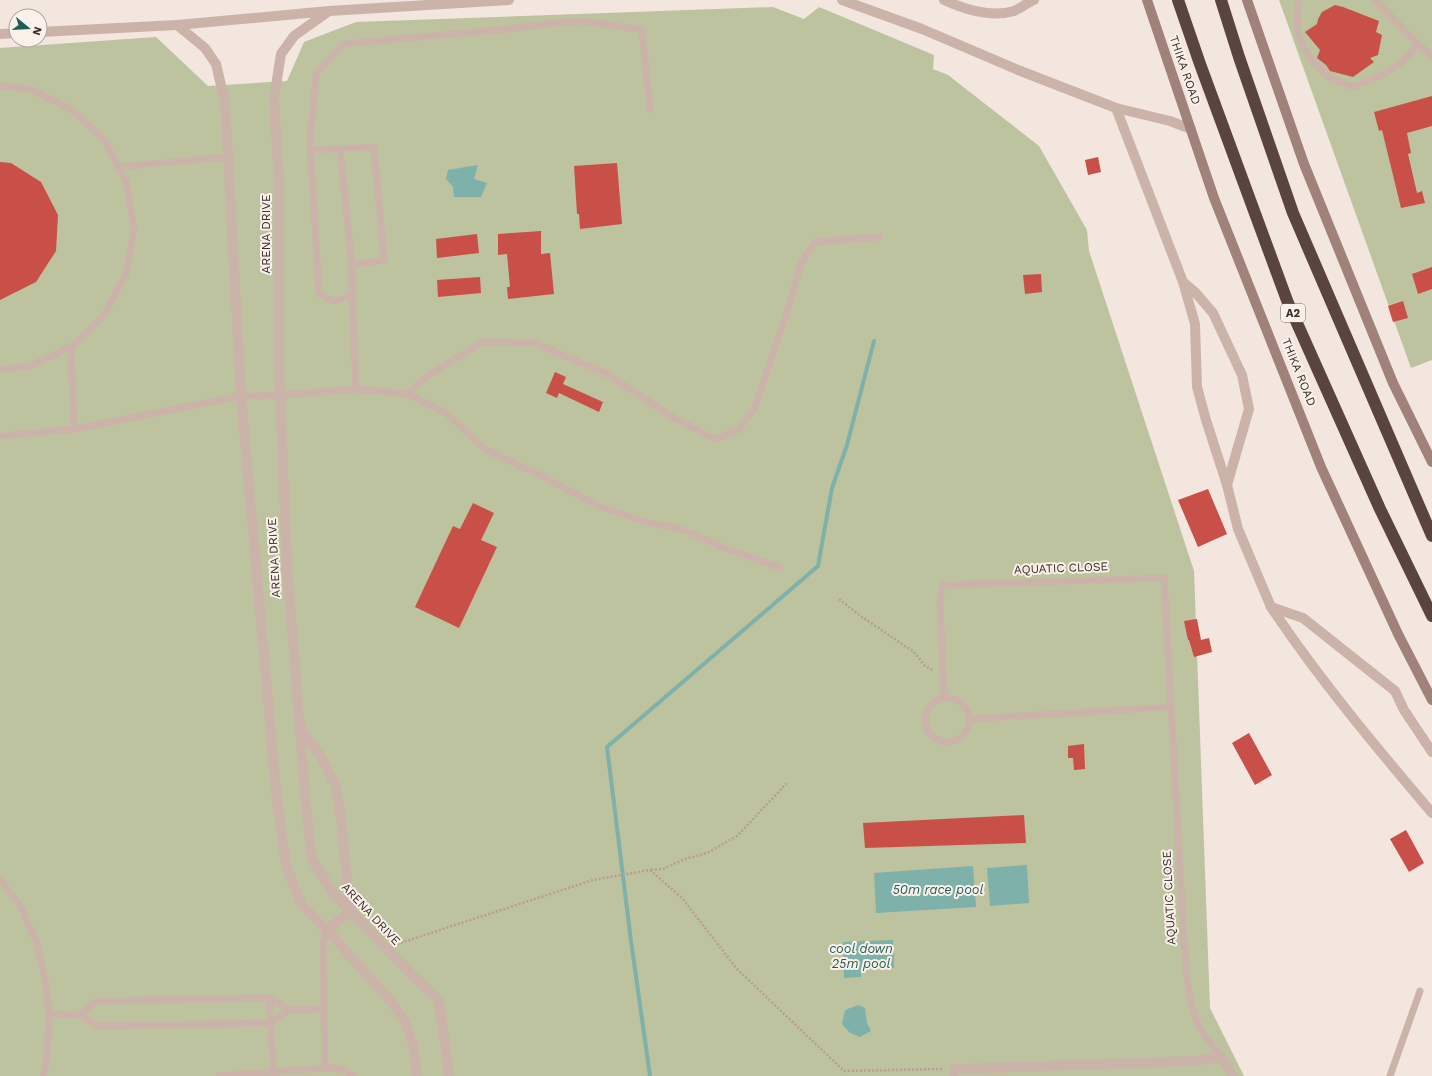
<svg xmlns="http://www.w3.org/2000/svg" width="1432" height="1076" font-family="'Work Sans',sans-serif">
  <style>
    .green { fill: #bdc39e }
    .water { fill: #7db1aa }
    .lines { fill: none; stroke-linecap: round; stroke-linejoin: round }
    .stream { stroke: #7db1aa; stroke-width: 4 }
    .building { fill: #c85048 }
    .path { stroke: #b89d94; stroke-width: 2.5; stroke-dasharray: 2 2; stroke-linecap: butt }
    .lane { stroke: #ccb3aa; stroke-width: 7 }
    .street { stroke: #ccb3aa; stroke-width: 10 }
    .secondary { stroke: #a0827b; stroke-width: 10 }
    .highway { stroke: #5a4440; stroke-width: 12 }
    .labels { text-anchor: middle; stroke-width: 4; stroke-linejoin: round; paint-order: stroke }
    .shield { fill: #faf1eb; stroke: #736763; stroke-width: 1 }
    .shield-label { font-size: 11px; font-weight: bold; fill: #392c29 }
    .street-label { font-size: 12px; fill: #392c29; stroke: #faf1eb }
    .water-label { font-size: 13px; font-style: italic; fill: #1e5c55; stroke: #faf1eb }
  </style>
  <rect width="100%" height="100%" fill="#f3e6de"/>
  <g class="green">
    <path d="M1279,0H1432V360L1411,368Z"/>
    <path d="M773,7L804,19L819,7L934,55L933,69L948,75L1039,146L1087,230L1089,251L1194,571L1210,1008L1244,1076H0V48L156,37L208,86L287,81L304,42L356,22Z"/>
  </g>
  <g class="water">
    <path d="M478,165L474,179L487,183L481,197H454L453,187L446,179L448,170Z"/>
    <path d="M1027,865L1029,903L990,906L987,868Z"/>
    <path d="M973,866L976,907L876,913L874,873Z"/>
    <path d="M893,940L894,968L861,969V977L844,978L843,942Z"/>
    <path d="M858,1005L865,1008L867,1023L871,1031L860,1037L850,1033L842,1024L845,1010Z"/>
  </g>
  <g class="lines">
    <path class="stream" d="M650,1076L631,941L607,747L818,566L832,488L847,445L874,341"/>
  </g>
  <g class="building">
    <path d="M1335,5L1343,7L1379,21L1376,32L1382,35L1378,55L1370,58L1374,62L1353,77L1330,71L1326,65L1317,58L1320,50L1305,32L1317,24L1318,19L1322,12Z"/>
    <path d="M1432,96V126L1407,133L1411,153L1408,154L1417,193L1422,191L1425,203L1401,208L1382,130L1379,131L1374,112Z"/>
    <path d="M1098,157L1101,172L1088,175L1085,160Z"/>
    <path d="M0,162L11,163L41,182L58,215L56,251L36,282L0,300Z"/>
    <path d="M617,163L622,224L580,229L579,214H577L574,166Z"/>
    <path d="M541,231V254L550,253L554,294L508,299L507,287H510L507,254L498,255V234Z"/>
    <path d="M477,234L479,253L437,258L436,239Z"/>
    <path d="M1432,267V289L1418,294L1412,274Z"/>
    <path d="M1041,274L1042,292L1025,294L1023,275Z"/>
    <path d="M480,277L481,293L438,297L437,280Z"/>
    <path d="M1403,301L1408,318L1393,322L1388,306Z"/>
    <path d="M555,372L566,377L563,384L603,402L599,412L559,393L557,398L546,393Z"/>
    <path d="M1208,489L1227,534L1198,547L1178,500Z"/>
    <path d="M473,503L494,513L481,540L497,547L459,628L415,607L453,526L460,529Z"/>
    <path d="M1197,619L1201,640L1209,638L1212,652L1194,657L1189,640H1188L1184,621Z"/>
    <path d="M1249,733L1272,775L1255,785L1232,743Z"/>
    <path d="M1084,744L1085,769L1074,770L1073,758H1068V746Z"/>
    <path d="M1024,815L1026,843L865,848L863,823Z"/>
    <path d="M1406,830L1424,863L1409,872L1390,839Z"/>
  </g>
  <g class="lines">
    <g class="path">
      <path d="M839,599L862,617L914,652L925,666L934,671"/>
      <path d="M651,870L663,869L685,859L707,853L737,836L788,782"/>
      <path d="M397,944L593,880L650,870L682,898L737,969L844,1071L943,1069"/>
    </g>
    <g class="lane">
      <path d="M1300,0L1298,4L1297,32L1309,57L1329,78L1353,87L1382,75L1401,63L1418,44L1375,0"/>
      <path d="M1418,44L1432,56"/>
      <path d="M0,86L30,89L71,109L105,141L126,182L134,228L126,274L104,315L71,347L27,367L0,369"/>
      <path d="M311,150L374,147L384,260L352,265L340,149"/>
      <path d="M118,167L228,157"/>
      <path d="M352,265V296"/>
      <path d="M71,347L74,429"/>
      <path d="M356,389L352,296L334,301L319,294L310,142L316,74L343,44L508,29L552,23L585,21L642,30L650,110"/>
      <path d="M408,394L423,379L482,342L535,343L607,374L672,417L715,439L738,430L755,407L790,303L801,263L815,242L880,237"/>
      <path d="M0,436L74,429L241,396L281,395L356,389L408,394L446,413L484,449L544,477L600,507L645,522L681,529L725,548L780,568"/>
      <circle cx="947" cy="720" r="22"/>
      <path d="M944,698L940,600L943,585L1164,578L1184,943C1187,971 1187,1007 1202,1031C1207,1040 1214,1048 1221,1056"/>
      <path d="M969,719L1171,707"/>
      <path d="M0,879L21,907L37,943L46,985L49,1014L47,1059L43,1076"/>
      <path d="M327,931L323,942L325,1068C335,1067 345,1069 353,1076"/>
      <path d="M270,998V1023L274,1072"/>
      <path d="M49,1014L78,1015L100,1026L270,1023L290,1010L323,1009"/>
      <path d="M78,1015L97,1001L270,998L290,1010"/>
      <path d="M219,1076L325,1068"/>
      <path d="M1390,1076L1420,991"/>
    </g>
    <g class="street">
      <path d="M842,0L922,29L1018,70L1116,108L1170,121L1191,129"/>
      <path d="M944,0C966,10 991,18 1014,11C1021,8 1027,3 1034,0"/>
      <path d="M329,11L294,36L281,54L274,98L279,183V365L287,566L306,806L312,859L333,893L410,973L438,1000L441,1015L449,1076"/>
      <path d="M177,25L205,48L216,64L225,102L241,396L276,791L285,860L290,876L302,905L338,942L394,1005L406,1024L413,1045L417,1076"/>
      <path d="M40,32L177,25L329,11L509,0"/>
      <path d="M0,34L16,33"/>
      <path d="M1116,108L1183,282L1195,324L1197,387L1206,420L1227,485L1238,529L1271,607L1303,618L1395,691L1404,710L1432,752"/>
      <path d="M1183,282L1195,292L1213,313L1242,375L1249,409L1227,485"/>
      <path d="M1271,607C1319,679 1376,747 1432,813"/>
      <path d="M300,728L320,755L336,786L341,818L350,911L327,931"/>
      <path d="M954,1076V1069L1197,1061L1221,1056L1233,1076"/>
    </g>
    <g class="secondary">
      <path d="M1147,0L1214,198L1321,467L1398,634L1432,700"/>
      <path d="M1247,0L1304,164L1393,383L1432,462"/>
    </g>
    <g class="highway">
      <path d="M1178,0L1200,64L1288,303L1380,509L1432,616"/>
      <path d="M1221,0L1239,57L1293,213L1432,536"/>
    </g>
  </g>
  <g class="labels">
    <rect class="shield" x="1281" y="304" width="24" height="18" rx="3"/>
    <g class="shield-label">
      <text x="1293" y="317">A2</text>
    </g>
    <g class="street-label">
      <text transform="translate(1185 70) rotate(71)" y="4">THIKA ROAD</text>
      <text transform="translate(266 234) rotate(-90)" y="4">ARENA DRIVE</text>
      <text transform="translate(1299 372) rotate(68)" y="4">THIKA ROAD</text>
      <text transform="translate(274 558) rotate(-93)" y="4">ARENA DRIVE</text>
      <text transform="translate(1061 568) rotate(-2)" y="4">AQUATIC CLOSE</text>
      <text transform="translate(1169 898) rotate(-93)" y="4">AQUATIC CLOSE</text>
      <text transform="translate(371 914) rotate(47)" y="4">ARENA DRIVE</text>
    </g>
    <g class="water-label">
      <text x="938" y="894">50m race pool</text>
      <text x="861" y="953">cool down<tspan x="861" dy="15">25m pool</tspan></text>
    </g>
  </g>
  <g transform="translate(28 28) rotate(108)"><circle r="19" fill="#faf1eb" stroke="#ada29d"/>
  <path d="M0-3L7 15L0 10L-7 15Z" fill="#1e5c55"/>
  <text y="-6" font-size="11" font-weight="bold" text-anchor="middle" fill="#392c29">N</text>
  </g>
</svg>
